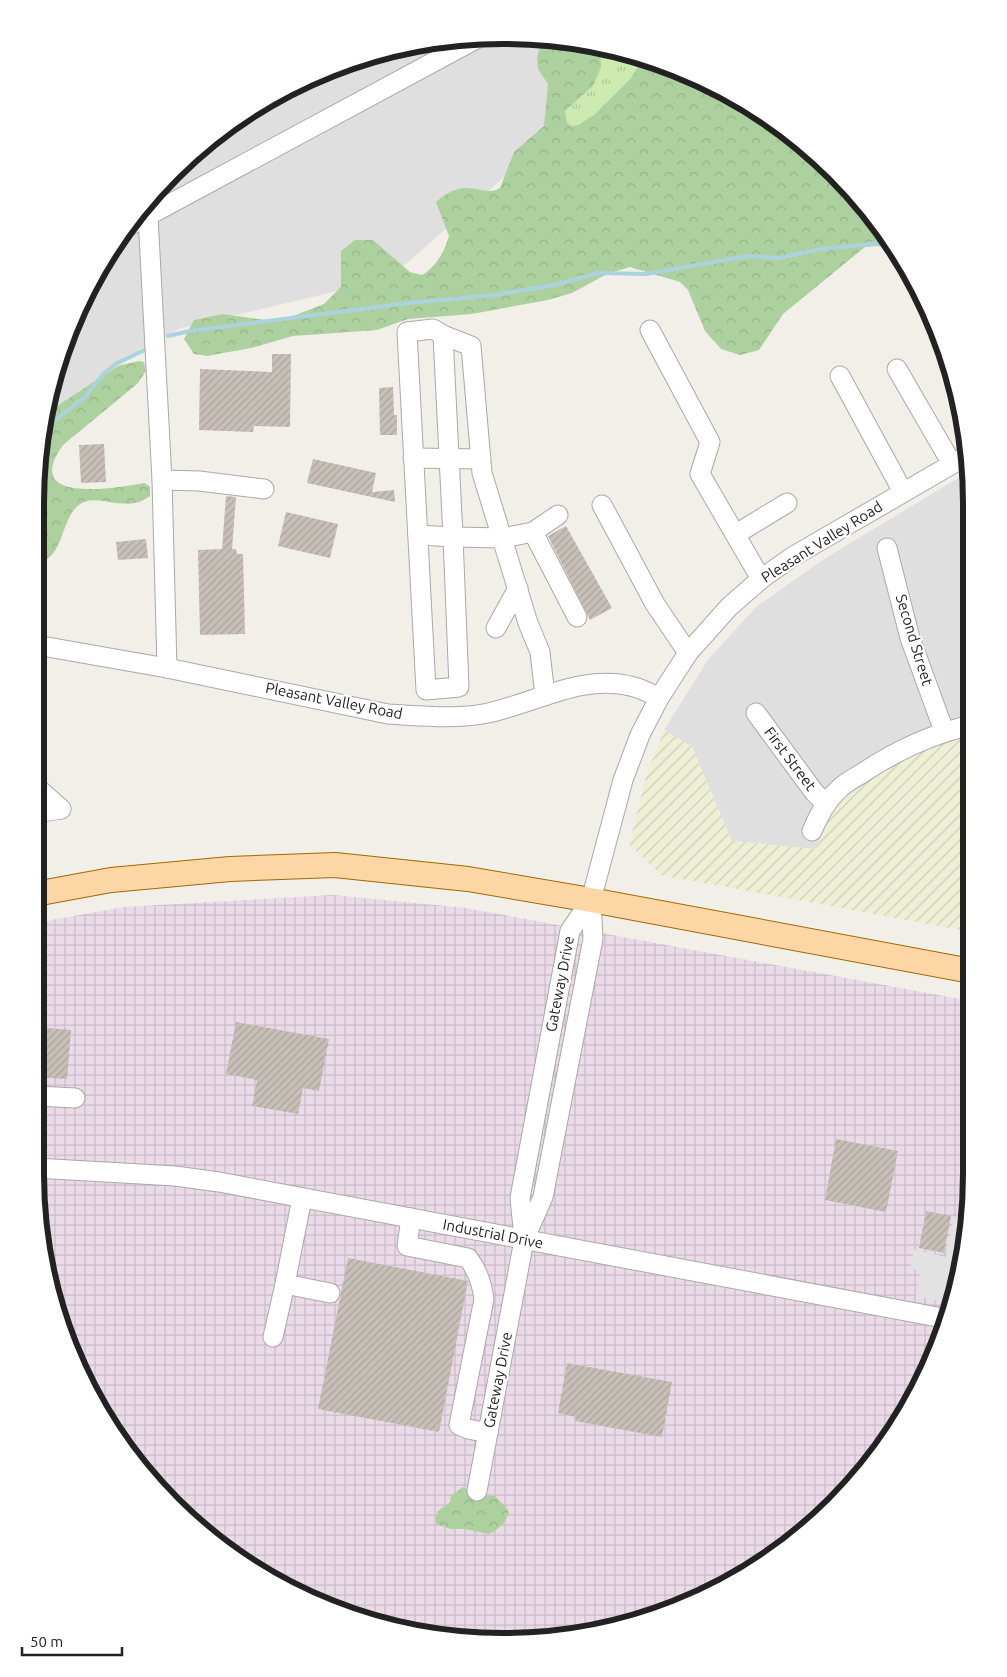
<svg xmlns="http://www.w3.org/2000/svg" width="1007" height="1677" font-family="Ubuntu,sans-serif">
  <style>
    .residential { fill: #e0dfdf }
    .industrial { fill: url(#industrial-grid) }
    .farmland { fill: url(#farmland-furrows) }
    .grass { fill: url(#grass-tufts) }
    .forest { fill: url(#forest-crowns) }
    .parking { fill: #e2e2e2 }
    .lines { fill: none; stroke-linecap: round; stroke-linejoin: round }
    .stream { stroke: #aad3df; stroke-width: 4 }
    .building { fill: url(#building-hatch) }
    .minor-casing { stroke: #a9a9a9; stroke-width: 21 }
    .major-casing { stroke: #a06b00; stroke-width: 26 }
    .minor { stroke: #fff; stroke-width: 19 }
    .major { stroke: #fcd6a4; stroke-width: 24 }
    .labels { text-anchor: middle; stroke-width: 4.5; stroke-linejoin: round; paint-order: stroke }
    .street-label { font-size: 15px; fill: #222; stroke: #fff }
    .rim { fill: none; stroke: #222; stroke-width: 6 }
  </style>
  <defs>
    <pattern id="industrial-grid" width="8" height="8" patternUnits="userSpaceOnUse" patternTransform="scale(1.25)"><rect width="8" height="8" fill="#ebdbe8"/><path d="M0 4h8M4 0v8" fill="none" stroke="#c9bcc7"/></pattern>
    <pattern id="farmland-furrows" width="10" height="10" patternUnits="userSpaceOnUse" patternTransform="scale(1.25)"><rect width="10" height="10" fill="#eef0d5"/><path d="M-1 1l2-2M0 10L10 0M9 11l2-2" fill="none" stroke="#ccceb7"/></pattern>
    <pattern id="grass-tufts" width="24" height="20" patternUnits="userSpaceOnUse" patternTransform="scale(1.25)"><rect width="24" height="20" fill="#cdebb0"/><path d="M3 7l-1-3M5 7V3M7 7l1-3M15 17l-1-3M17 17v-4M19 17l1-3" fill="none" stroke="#b0c997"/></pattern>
    <pattern id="forest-crowns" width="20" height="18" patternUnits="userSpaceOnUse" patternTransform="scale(1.25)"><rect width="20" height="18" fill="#add19e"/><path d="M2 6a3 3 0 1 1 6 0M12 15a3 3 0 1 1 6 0" fill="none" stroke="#95b388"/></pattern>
    <pattern id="building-hatch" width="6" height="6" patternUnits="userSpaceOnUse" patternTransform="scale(1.25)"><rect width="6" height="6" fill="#c7bfb8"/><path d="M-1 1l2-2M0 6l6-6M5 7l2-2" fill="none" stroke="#aba49e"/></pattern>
  </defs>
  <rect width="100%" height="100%" fill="#f2efe9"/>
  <g class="residential">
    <path d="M504,35L565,41L553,134L389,279L181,328L139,352L47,419L60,353L114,243L172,172L243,114L324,71L412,44Z"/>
    <path d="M955,480L971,490V740L956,736L830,814L815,849L732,841L692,747L664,730L707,661L756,607L824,559Z"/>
  </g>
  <path class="industrial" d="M333,895L466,908L971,1001V1204L947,1324L893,1434L788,1545L654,1617L503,1642L353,1617L243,1563L132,1458L60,1324L35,1173V923L123,907Z"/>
  <g class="farmland">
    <path d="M971,471V490L955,480Z"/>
    <path d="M664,730L692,747L732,841L815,849L830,814L850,789L904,756L956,736L971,740V932L661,875L629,844L647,773Z"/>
  </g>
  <path class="grass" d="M599,45L643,59L632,78L594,115L578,125L572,126L566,123L565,111L593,86L600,48Z"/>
  <g class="forest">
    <path d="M542,39L595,44L599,45L600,48L601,67L593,86L565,111L567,123L572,126L578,125L594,115L631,78L643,59L683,71L764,114L856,194L895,250L878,246L865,247L783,314L759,350L740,355L721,349L705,331L688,290L680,282L630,267L607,274L572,293L548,300L472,314L408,319L377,330L293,336L251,348L207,356L194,354L184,339L194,320L223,314L265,320L288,318L324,304L341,287V251L355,240H373L410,272L422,275C437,266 444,252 449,236L436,202C444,195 453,189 464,188C476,187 490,195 500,188L514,152L544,126L548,84L538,69L537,58Z"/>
    <path d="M139,361L144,362L146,371L137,384L63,445C20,505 116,488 145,483L150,487V496C125,515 99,492 80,504C60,518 64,561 37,562L36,473L48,412L118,366Z"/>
    <path d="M463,1487L478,1496H495L506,1507L509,1513L504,1523L495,1531L489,1534L464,1529H451L436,1524V1517L438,1511L450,1502L451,1496Z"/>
  </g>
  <path class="parking" d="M954,1217L968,1220L951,1303L916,1296L920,1275L917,1270L910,1269L914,1250L946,1257Z"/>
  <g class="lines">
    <g class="stream">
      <path d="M168,336L190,331L409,303L495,295L554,285L598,273L646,274L748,256L779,258L821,249L890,242"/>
      <path d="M45,428L85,397L104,373L117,363L145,350"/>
    </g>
  </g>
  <g class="building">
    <path d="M272,354H291L290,427L254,426L253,432L199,430L200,369L272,372Z"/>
    <path d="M393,387L394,415H397V435H380L379,388Z"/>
    <path d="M104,444L106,482L81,483L79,445Z"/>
    <path d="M313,459L376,473L372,492L394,490L395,502L307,483Z"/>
    <path d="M226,496L236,497L232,549H236L237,554H243L245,634L200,635L198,550L222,549Z"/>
    <path d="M286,512L338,524L330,558L278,546Z"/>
    <path d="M566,526L612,608L590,620L548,536Z"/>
    <path d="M146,539L148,558L118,560L116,542Z"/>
    <path d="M236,1022L329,1039L319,1091L303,1088L298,1114L252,1106L257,1080L226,1074Z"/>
    <path d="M35,1027L71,1030L67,1079L35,1077Z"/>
    <path d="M836,1139L898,1151L886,1212L825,1200Z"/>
    <path d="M926,1211L951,1216L944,1253L919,1248Z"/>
    <path d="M348,1258L468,1281L439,1432L318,1409Z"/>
    <path d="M567,1363L672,1382L662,1437L575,1421L576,1417L558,1413Z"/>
  </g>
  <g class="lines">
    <g class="minor-casing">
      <g id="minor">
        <path d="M148,216L162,480L167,668"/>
        <path d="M127,227L480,37"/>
        <path d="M650,330L710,442L700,474L761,579"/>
        <path d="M897,369L952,464"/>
        <path d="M840,376L903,492"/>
        <path d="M413,458L481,459"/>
        <path d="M162,480L199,481L264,489"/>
        <path d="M602,505L655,604L688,653"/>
        <path d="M533,532L577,617"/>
        <path d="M736,534L787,503"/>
        <path d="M418,535L453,537L443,335"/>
        <path d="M887,548L910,638L944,731"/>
        <path d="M496,628L518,588"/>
        <path d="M36,645L167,668L388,714C417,716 454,719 483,714C532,705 583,672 634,687C643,689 651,694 659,698"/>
        <path d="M545,696L540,652L528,623L482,473L471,346L443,335L433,329L407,332L426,690L459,687L453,537L503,538L533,532L558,515"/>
        <path d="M756,713L814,792L826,804"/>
        <path d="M36,787L61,809"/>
        <path d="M36,813L61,809"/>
        <path d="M812,831C819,815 826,801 839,789C845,783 854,778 861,774C895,751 932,734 971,725"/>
        <path d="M35,1130L36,1096L75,1098"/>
        <path d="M35,1168L175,1176L219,1182L948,1319"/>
        <path d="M411,1218L407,1246L468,1258C478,1271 482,1283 484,1299L459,1425L468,1429L488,1433"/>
        <path d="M524,1238L520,1198L570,931L591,900"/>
        <path d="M285,1284L330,1293"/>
        <path d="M273,1337L285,1284L302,1198"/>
        <path d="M477,1491L524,1240L543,1197L593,939L591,900L623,780L640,735L659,698L688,653L729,607L761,579L792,557L968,455"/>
      </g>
    </g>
    <g class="major-casing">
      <path id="major" d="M35,894L111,880L230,869L335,865L468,879L591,900L971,971"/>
    </g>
    <use href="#minor" class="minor"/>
    <use href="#major" class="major"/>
  </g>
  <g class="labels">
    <g class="street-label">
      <text transform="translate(822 542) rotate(-32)" y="5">Pleasant Valley Road</text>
      <text transform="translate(914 640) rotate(73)" y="5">Second Street</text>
      <text transform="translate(334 701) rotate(11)" y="5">Pleasant Valley Road</text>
      <text transform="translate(790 759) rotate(53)" y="5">First Street</text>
      <text transform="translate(560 984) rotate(-79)" y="5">Gateway Drive</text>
      <text transform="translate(493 1234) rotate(11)" y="5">Industrial Drive</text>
      <text transform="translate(498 1380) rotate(-79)" y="5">Gateway Drive</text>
    </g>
  </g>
  <path d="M0 0H1007V1677H0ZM503 44H504A459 459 0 0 1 963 503V1174A459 459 0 0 1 504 1633H503A459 459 0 0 1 44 1174V503A459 459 0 0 1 503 44Z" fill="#fff" fill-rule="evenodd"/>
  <path class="rim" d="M503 44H504A459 459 0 0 1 963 503V1174A459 459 0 0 1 504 1633H503A459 459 0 0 1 44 1174V503A459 459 0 0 1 503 44Z"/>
  <path d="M22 1647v8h100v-8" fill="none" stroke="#222222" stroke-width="2.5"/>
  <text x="30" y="1647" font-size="15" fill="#222222" stroke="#ffffff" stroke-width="4" paint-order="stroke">50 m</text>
</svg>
